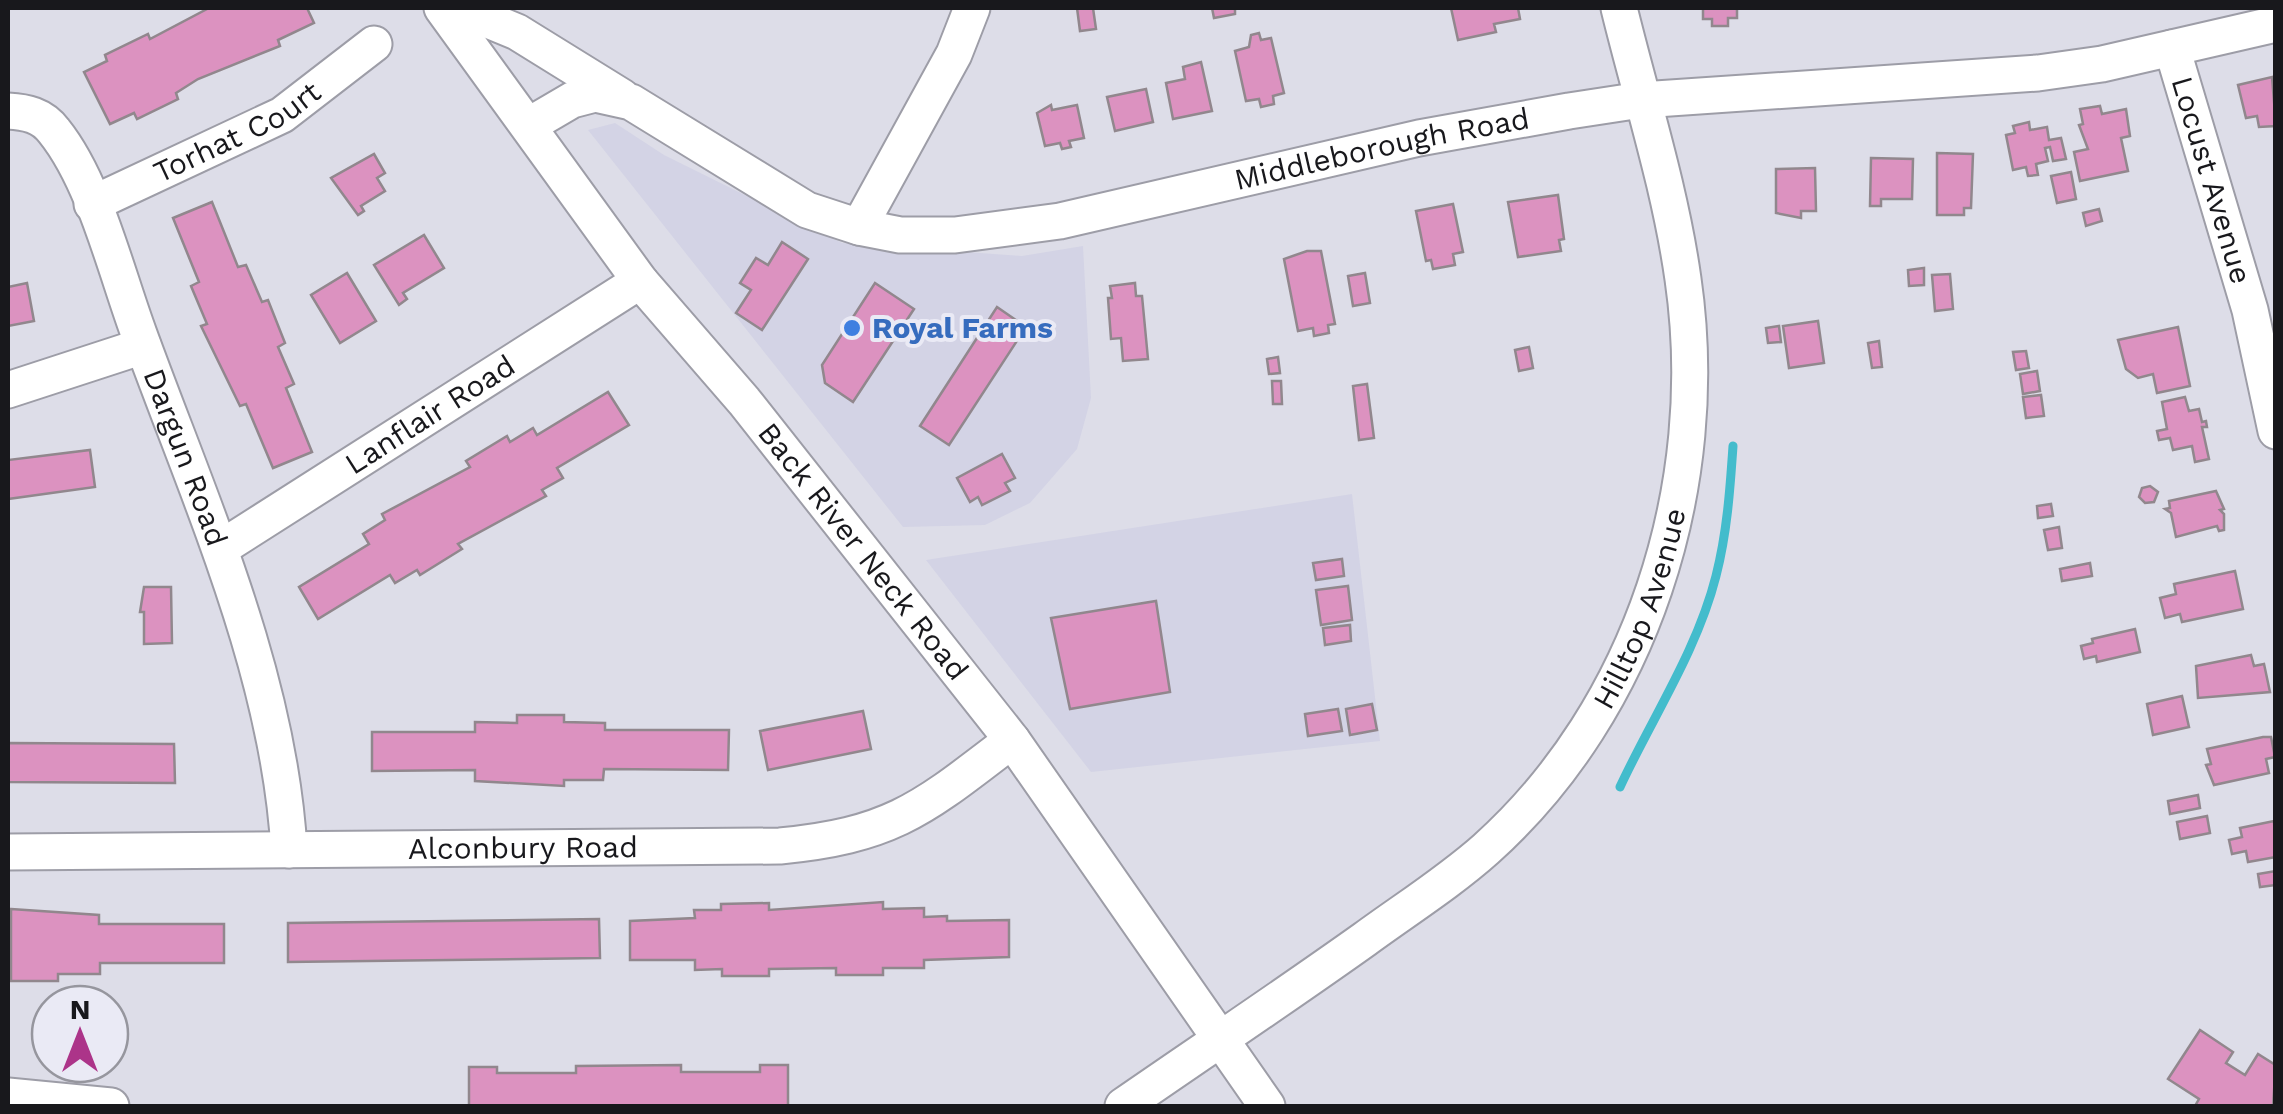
<svg xmlns="http://www.w3.org/2000/svg" width="2283" height="1114" font-family="'Work Sans',sans-serif">
  <style>
    .built { fill: #d3d3e5 }
    .lines { fill: none; stroke-linecap: round; stroke-linejoin: round }
    .stream { stroke: #43bccc; stroke-width: 9 }
    .building { fill: #dc92c0; stroke: #91878d; stroke-width: 2.5 }
    .minor-casing { stroke: #9d9da7; stroke-width: 39 }
    .minor { stroke: #fff; stroke-width: 35 }
    .shop-dot { fill: #3f7fe0; stroke: #eaeaf5; stroke-width: 4 }
    .labels { text-anchor: middle; stroke-width: 8; stroke-linejoin: round; paint-order: stroke }
    .street-label { font-size: 30px; fill: #18181c; stroke: #eaeaf5 }
    .shop-label { font-size: 30px; font-weight: bold; fill: #366cbe; stroke: #eaeaf5; text-anchor: start }
  </style>
  <rect width="100%" height="100%" fill="#dddde8"/>
  <g class="built">
    <path d="M615,123L664,155L842,243L1022,256L1083,246L1091,398L1077,449L1030,503L985,525L903,527L588,130Z"/>
    <path d="M1352,494L1380,741L1091,772L926,560Z"/>
  </g>
  <g class="lines">
    <path class="stream" d="M1620,787C1652,718 1697,651 1716,576C1727,533 1730,490 1733,446"/>
  </g>
  <g class="building">
    <path d="M209,8H307L314,23L278,40L280,46L198,79L176,93L178,99L137,119L134,113L110,124L84,72L107,61L105,55L148,34L150,39Z"/>
    <path d="M1077,8H1093L1096,29L1080,31Z"/>
    <path d="M1212,8H1235V14L1214,18Z"/>
    <path d="M1451,8H1518L1520,19L1494,24L1496,32L1458,40Z"/>
    <path d="M1703,8H1737V18H1728V26H1712V19H1703Z"/>
    <path d="M1259,33L1261,40L1271,38L1284,93L1273,96L1274,104L1261,107L1259,99L1246,101L1235,51L1249,47L1251,35Z"/>
    <path d="M1201,62L1212,111L1173,119L1166,83L1185,79L1183,67Z"/>
    <path d="M2272,77L2276,126L2259,127L2257,116L2246,118L2238,85Z"/>
    <path d="M1146,89L1153,122L1115,131L1107,97Z"/>
    <path d="M1051,105L1052,110L1077,105L1084,138L1069,141L1071,147L1062,149L1060,143L1045,146L1037,113Z"/>
    <path d="M2100,106L2102,114L2126,109L2130,136L2121,138L2128,171L2080,181L2074,152L2088,149L2079,125L2083,124L2080,109Z"/>
    <path d="M2029,122L2030,130L2047,127L2049,140L2061,138L2066,159L2053,161L2050,147L2045,148L2048,161L2036,164L2038,175L2028,176L2026,167L2013,170L2006,135L2015,133L2013,126Z"/>
    <path d="M1937,153L1973,154L1971,208H1964V215H1937Z"/>
    <path d="M374,154L385,173L377,178L385,191L361,206L364,211L358,215L331,178Z"/>
    <path d="M1871,158L1913,159L1912,199H1881V206H1870Z"/>
    <path d="M1815,168L1816,211H1801V218L1776,213V169Z"/>
    <path d="M2071,172L2076,199L2057,203L2051,176Z"/>
    <path d="M1558,195L1564,239L1559,240L1561,251L1518,257L1508,202Z"/>
    <path d="M212,202L238,267L246,265L262,302L268,300L285,343L278,347L294,384L286,388L312,452L273,468L246,404L240,406L201,326L207,324L191,286L199,282L173,218Z"/>
    <path d="M1453,204L1463,252L1453,254L1455,265L1433,269L1431,260L1426,261L1416,211Z"/>
    <path d="M2099,209L2102,221L2086,226L2083,213Z"/>
    <path d="M424,235L444,268L403,293L407,299L399,305L374,265Z"/>
    <path d="M782,242L808,259L762,330L736,313L751,290L740,283L756,258L768,265Z"/>
    <path d="M1307,251H1321L1335,324L1328,325L1329,333L1314,336L1313,328L1298,331L1284,259Z"/>
    <path d="M1924,268V285L1909,286L1908,270Z"/>
    <path d="M347,273L376,321L340,343L311,295Z"/>
    <path d="M1365,273L1370,303L1353,306L1348,276Z"/>
    <path d="M1950,274L1953,309L1935,311L1932,275Z"/>
    <path d="M27,283L34,321L8,326V287Z"/>
    <path d="M875,283L914,309L853,402L825,383L822,365Z"/>
    <path d="M1135,283L1136,296H1142L1148,359L1123,361L1121,338L1111,339L1108,298H1112L1110,286Z"/>
    <path d="M997,307L1026,327L949,445L920,426Z"/>
    <path d="M1818,321L1824,363L1789,368L1783,326Z"/>
    <path d="M1779,326L1781,342L1768,343L1766,328Z"/>
    <path d="M2178,327L2190,386L2157,393L2153,374L2138,378L2126,369L2118,340Z"/>
    <path d="M1879,341L1882,367L1872,368L1868,343Z"/>
    <path d="M1529,347L1533,368L1519,371L1515,350Z"/>
    <path d="M2026,351L2029,368L2016,370L2013,352Z"/>
    <path d="M1278,357L1280,373L1269,374L1267,359Z"/>
    <path d="M2037,371L2040,391L2023,394L2020,374Z"/>
    <path d="M1272,381H1281L1282,404H1273Z"/>
    <path d="M1367,384L1374,438L1359,440L1353,386Z"/>
    <path d="M608,392L629,425L557,468L563,478L542,490L546,496L458,544L462,549L420,575L417,570L395,583L390,575L318,619L299,587L369,544L363,534L385,520L382,514L470,467L466,461L507,436L510,442L533,428L537,435Z"/>
    <path d="M2041,395L2044,416L2026,418L2023,397Z"/>
    <path d="M2185,397L2189,411L2199,409L2202,422L2206,421L2207,427H2202L2209,459L2195,462L2192,446L2173,450L2170,438L2159,440L2157,431L2167,429L2162,402Z"/>
    <path d="M90,450L95,487L8,499V460Z"/>
    <path d="M1002,454L1015,478L1005,483L1010,491L982,505L978,497L970,502L957,478Z"/>
    <path d="M2150,486L2158,492L2154,502L2145,503L2139,497L2142,488Z"/>
    <path d="M2216,491L2224,509L2220,510L2224,514V530L2219,531L2217,526L2176,537L2171,513L2165,509L2170,508L2169,501Z"/>
    <path d="M2051,504L2053,516L2038,518L2037,506Z"/>
    <path d="M2059,527L2062,548L2048,550L2044,530Z"/>
    <path d="M1342,559L1344,576L1316,580L1313,563Z"/>
    <path d="M2090,563L2092,576L2062,581L2060,569Z"/>
    <path d="M2235,571L2243,609L2182,622L2180,614L2165,618L2160,598L2176,594L2174,584Z"/>
    <path d="M1348,586L1352,620L1321,625L1316,590Z"/>
    <path d="M144,587H171L172,643L144,644V612H140Z"/>
    <path d="M1156,601L1170,692L1070,709L1051,618Z"/>
    <path d="M1350,625L1351,641L1325,645L1323,628Z"/>
    <path d="M2135,629L2140,652L2097,662L2096,656L2084,659L2081,646L2093,643L2092,639Z"/>
    <path d="M2251,655L2254,666L2264,664L2270,692L2198,698L2196,666Z"/>
    <path d="M2182,696L2189,727L2153,735L2147,704Z"/>
    <path d="M1372,704L1377,730L1350,735L1346,709Z"/>
    <path d="M1338,709L1342,731L1308,736L1305,714Z"/>
    <path d="M863,711L871,749L768,770L760,731Z"/>
    <path d="M517,715H564V722L605,723V730H729L728,770L604,769L603,780H564V786L475,781V770L372,771V732H475V722L517,723Z"/>
    <path d="M2263,737H2271L2275,757L2266,759L2269,773L2214,785L2206,765L2211,764L2207,749Z"/>
    <path d="M8,743L174,744L175,783L8,782Z"/>
    <path d="M2198,795L2200,808L2170,814L2168,801Z"/>
    <path d="M2207,816L2210,833L2180,839L2177,822Z"/>
    <path d="M2274,821L2276,857L2248,862L2246,851L2232,854L2229,840L2242,837L2240,828Z"/>
    <path d="M2276,871V885L2260,887L2258,874Z"/>
    <path d="M883,902V909L924,908V917L947,916V921L1009,920V957L924,960V968H883V975H836V968L769,969V976H722V969L695,970V960H630V921L695,918L694,910H721V904L769,903V910Z"/>
    <path d="M11,909L99,915V924H224V963H100V974H58V981H11Z"/>
    <path d="M599,919L600,958L288,962V923Z"/>
    <path d="M2200,1030L2233,1052L2226,1063L2245,1075L2258,1054L2274,1064L2276,1061L2273,1106H2195L2199,1099L2168,1079Z"/>
    <path d="M681,1065V1072H760V1065H788V1106H469V1067H497V1073H576V1066Z"/>
  </g>
  <g class="lines">
    <g class="minor-casing">
      <g id="minor">
        <path id="s1" d="M442,8L640,281L744,401L1012,740L1267,1106"/>
        <path d="M459,8L517,32L622,97"/>
        <path id="s2" d="M2172,48L2250,310L2276,431"/>
        <path id="s3" d="M8,111C26,112 42,115 54,131C95,182 116,272 139,334C199,499 279,673 289,850"/>
        <path id="s4" d="M531,124L572,100L595,94L631,102L807,210L859,227L900,235H955L1060,221L1419,138L1569,111L1641,100L2038,73L2102,64L2276,24"/>
        <path id="s5" d="M92,204L282,115L374,44"/>
        <path d="M859,227L954,54L972,8"/>
        <path d="M8,390L143,346"/>
        <path id="s6" d="M221,548L640,281"/>
        <path id="s7" d="M8,852L780,846C894,835 923,808 1012,740"/>
        <path d="M8,1096L111,1106"/>
        <path id="s8" d="M1123,1106C1204,1050 1285,996 1365,939C1406,909 1449,882 1486,849C1642,709 1713,485 1683,279C1670,187 1641,98 1619,8"/>
      </g>
    </g>
    <use href="#minor" class="minor"/>
  </g>
  <circle class="shop-dot" cx="852" cy="328" r="10"/>
  <g class="labels">
    <g class="street-label">
      <text dy="10" stroke="none"><textPath href="#s5" startOffset="162">Torhat Court</textPath></text>
      <text dy="10" stroke="none"><textPath href="#s4" startOffset="902">Middleborough Road</textPath></text>
      <text dy="10" stroke="none"><textPath href="#s2" startOffset="138">Locust Avenue</textPath></text>
      <text dy="10" stroke="none"><textPath href="#s6" startOffset="248">Lanflair Road</textPath></text>
      <text dy="10" stroke="none"><textPath href="#s3" startOffset="405">Dargun Road</textPath></text>
      <text dy="10" stroke="none"><textPath href="#s1" startOffset="688">Back River Neck Road</textPath></text>
      <text dy="10" stroke="none"><textPath href="#s8" startOffset="735">Hilltop Avenue</textPath></text>
      <text dy="10" stroke="none"><textPath href="#s7" startOffset="515">Alconbury Road</textPath></text>
    </g>
    <g class="shop-label">
      <text x="872" y="338">Royal Farms</text>
    </g>
  </g>
  <rect width="2283" height="1114" fill="none" stroke="#18181c" stroke-width="20"/>
  <g transform="translate(80 1034)"><circle r="48" fill="#eaeaf5" stroke="#96969e" stroke-width="2.5"/>
  <path d="M0-8L18 38L0 25L-18 38Z" fill="#ac3489"/>
  <text y="-15" font-size="28" font-weight="bold" text-anchor="middle" fill="#18181c">N</text>
  </g>
</svg>
